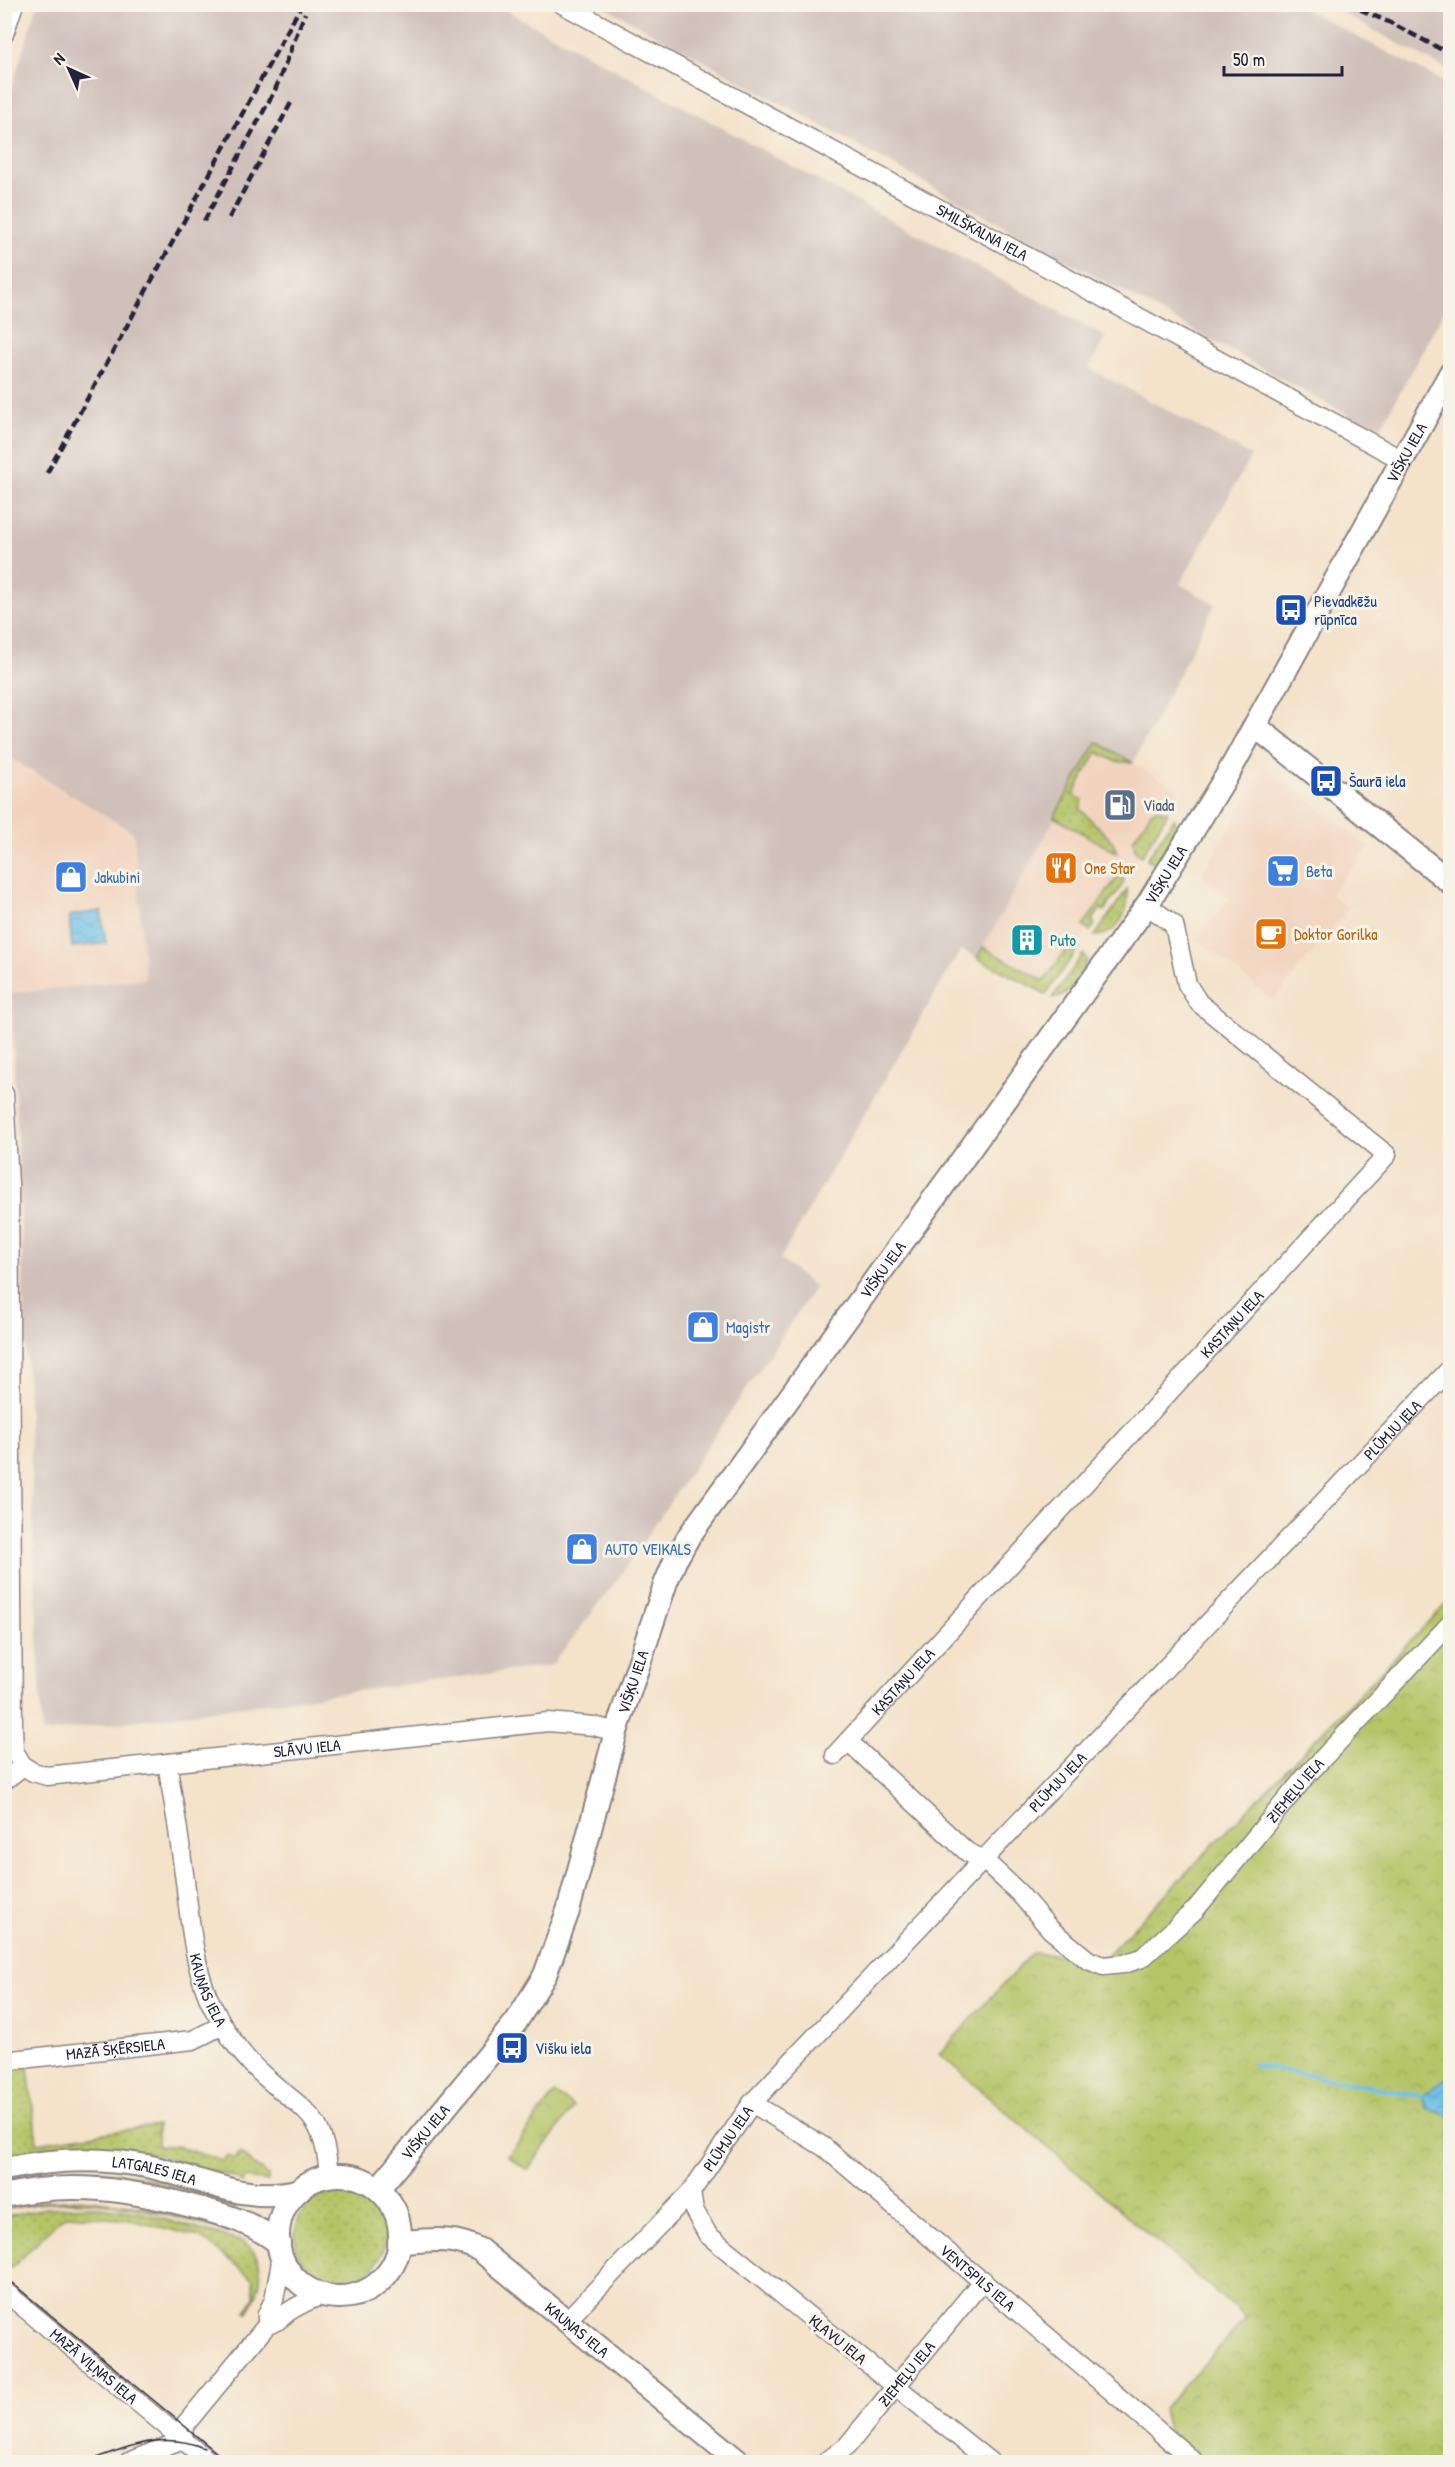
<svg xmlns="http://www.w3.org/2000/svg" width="1455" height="2467" font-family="'Patrick Hand',sans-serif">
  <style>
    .built { fill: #f2d4be }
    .industrial { fill: #cfc0ba }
    .grass { fill: url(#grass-dots); stroke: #6b7350; stroke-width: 1.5 }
    .park { fill: url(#park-crowns); stroke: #6b7350; stroke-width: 1.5 }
    .water { fill: url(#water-waves); stroke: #467090; stroke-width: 1.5 }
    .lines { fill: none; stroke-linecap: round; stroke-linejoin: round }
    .stream { stroke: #69bfe6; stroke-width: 4.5 }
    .minor-casing { stroke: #8b8282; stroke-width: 21 }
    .tertiary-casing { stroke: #8b8282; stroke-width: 26 }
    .minor { stroke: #fff; stroke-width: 18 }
    .tertiary { stroke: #fff; stroke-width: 22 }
    .tram { stroke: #22223b; stroke-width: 1.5 }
    .rail { stroke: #22223b; stroke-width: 4.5; stroke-dasharray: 9 4.5; stroke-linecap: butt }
    .labels { text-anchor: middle; stroke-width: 6; stroke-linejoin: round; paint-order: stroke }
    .street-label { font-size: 16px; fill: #22223b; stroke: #f7f3e8 }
    .transit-label { font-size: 16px; fill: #164399; stroke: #f7f3e8; text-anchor: start }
    .service-label { font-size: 16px; fill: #4e5e75; stroke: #f7f3e8; text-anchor: start }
    .food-label { font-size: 16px; fill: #c56008; stroke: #f7f3e8; text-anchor: start }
    .shop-label { font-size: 16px; fill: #366cbe; stroke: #f7f3e8; text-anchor: start }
    .culture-label { font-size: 16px; fill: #0d838f; stroke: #f7f3e8; text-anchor: start }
  </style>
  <defs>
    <pattern id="grass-dots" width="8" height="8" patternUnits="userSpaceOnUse" patternTransform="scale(1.5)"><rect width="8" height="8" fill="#b4c466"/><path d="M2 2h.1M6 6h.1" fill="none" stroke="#9aa859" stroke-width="1.8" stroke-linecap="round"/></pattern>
    <pattern id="park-crowns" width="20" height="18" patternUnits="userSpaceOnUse" patternTransform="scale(1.5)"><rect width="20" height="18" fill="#b4c466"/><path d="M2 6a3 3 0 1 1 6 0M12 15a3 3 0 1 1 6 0" fill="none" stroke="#9aa859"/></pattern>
    <pattern id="water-waves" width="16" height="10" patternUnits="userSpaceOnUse" patternTransform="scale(1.5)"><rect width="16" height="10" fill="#69bfe6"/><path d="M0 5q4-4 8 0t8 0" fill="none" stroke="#569bbc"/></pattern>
  </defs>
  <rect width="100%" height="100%" fill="#f7f3e8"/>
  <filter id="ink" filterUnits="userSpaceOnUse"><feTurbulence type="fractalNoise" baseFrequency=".0167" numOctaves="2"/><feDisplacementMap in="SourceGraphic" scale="12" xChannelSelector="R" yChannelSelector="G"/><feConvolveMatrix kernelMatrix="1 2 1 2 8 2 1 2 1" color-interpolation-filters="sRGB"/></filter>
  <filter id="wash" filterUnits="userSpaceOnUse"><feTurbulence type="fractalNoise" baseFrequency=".008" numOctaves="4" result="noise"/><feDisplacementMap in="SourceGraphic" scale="24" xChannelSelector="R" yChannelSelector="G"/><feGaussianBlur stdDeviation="1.35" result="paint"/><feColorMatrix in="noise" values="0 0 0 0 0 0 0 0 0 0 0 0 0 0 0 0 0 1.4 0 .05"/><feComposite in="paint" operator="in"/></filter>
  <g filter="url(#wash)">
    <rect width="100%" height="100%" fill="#f4e2c9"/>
    <g class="built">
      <path d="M1097,742L1178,789L1146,844L1048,988L982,949Z"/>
      <path d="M4,755L134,833L145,979L11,993L4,921Z"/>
      <path d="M1266,767L1369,847L1330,894L1349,909L1273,1001L1197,938L1230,898L1201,876Z"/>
    </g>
    <g class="industrial">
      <path d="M37,5H496L1106,337L1089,368L1251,456L1180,584L1215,604L1133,763L1097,743L977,958L961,949L780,1259L815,1287L620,1576L552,1665L42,1733L11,993L145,979L134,833L5,755L4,112Z"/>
      <path d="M602,5H1297L1450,85V300L1381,427L1362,423Z"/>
      <path d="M1327,5H1450V71L1412,51Z"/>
    </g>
    <g class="grass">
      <path d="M1097,742L1133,763L1115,761L1097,752L1073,795L1083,800L1080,809L1113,842L1117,853L1054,817Z"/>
      <path d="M1157,809L1168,812L1142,856L1136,852L1133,840L1151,812Z"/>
      <path d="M1174,818L1179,830L1162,859L1152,862L1147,859Z"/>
      <path d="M1120,873L1124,880L1123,884L1104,911L1101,908L1092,921L1095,924L1090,931L1083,926Z"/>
      <path d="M1127,889C1130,910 1120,934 1095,936Z"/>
      <path d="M1072,942L1079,947L1046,994L977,958L983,947L1044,981Z"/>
      <path d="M1083,954L1087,960C1083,974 1068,1000 1052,998Z"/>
      <path d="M28,2066L37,2143L157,2125V2146H176L222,2161L228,2155L234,2159L240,2153L268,2176V2181L245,2178L242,2183L235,2178C152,2153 91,2135 5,2155L4,2069Z"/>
      <path d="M92,2170L146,2177L237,2203L236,2209C150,2181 96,2166 5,2185V2179L38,2173Z"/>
      <circle cx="340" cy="2237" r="45"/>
      <path d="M80,2199L146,2207L229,2229L227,2232C152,2210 83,2189 5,2210L38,2202Z"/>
      <path d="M91,2206L142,2213L243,2242C269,2259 262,2291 247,2313L246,2311L254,2298L253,2279L200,2237L131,2220L68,2215L58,2221L12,2268L5,2263V2216L46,2208Z"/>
    </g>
    <g class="park">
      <path d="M1450,1600V2453L1442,2462H1207L1168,2431L1163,2409L1246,2318L939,2054L1032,1953L1104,1958Z"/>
      <path d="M555,2093L574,2107L527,2170L508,2156Z"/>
    </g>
    <g class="water">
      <path d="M101,911L106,943L72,947L69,916Z"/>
      <path d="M1450,2076V2116L1427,2109L1421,2096Z"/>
    </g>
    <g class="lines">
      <path class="stream" d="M1254,2065L1421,2096"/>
    </g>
  </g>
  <g filter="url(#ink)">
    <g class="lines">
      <g class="minor-casing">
        <g id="minor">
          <path id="s1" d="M562,4L1402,460"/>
          <path d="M4,34L14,4"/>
          <path d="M4,1094L9,1184L13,1726L14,1751L23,1766"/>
          <path id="s2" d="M848,1741L967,1852L984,1860L1019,1893L1050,1929L1088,1960L1103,1966L1124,1964L1142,1958L1195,1910L1306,1776L1450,1624"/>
          <path id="s3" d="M835,1755L1387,1155L1199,1003L1187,984L1174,925L1147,905"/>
          <path id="s4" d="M167,1763C174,1802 180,1841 185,1881C190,1920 193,1960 208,1997C221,2025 239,2054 263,2075C306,2114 324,2112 329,2176"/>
          <path id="s5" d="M4,1781L23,1766L33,1772L47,1776L548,1722L594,1726L616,1732"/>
          <path id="s6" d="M4,2061L193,2040L223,2025"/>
          <path id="s7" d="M752,2103L824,2147L1195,2462"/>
          <path id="s8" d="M4,2291L183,2440"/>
          <path d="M567,2320L691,2192"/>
          <path d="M267,2325V2314L274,2300L282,2256"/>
          <path d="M183,2440L184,2426L267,2325C278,2323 280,2318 288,2312C299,2305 311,2299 323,2295"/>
          <path d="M128,2462L183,2440L210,2462"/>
          <path id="s9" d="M826,2462L847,2446L983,2280"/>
          <path id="s10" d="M990,2462L708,2235L694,2210L691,2192L752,2103L1450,1369"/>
        </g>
      </g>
      <g class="tertiary-casing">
        <g id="tertiary">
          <path d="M1255,726L1450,882"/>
          <path id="s11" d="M4,2169C51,2159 100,2157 147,2166C199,2177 246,2205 299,2190"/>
          <circle cx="339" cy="2236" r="61"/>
          <path id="s12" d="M378,2189L516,2022L545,1975L568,1911L616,1732L666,1582L675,1561L689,1536L1147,905L1229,772L1450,374"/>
          <path d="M4,2196C70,2180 132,2190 195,2207C226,2215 253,2223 279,2243"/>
          <path id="s13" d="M399,2242C430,2241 451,2235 480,2250L739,2462"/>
        </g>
      </g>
      <use href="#minor" class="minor"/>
      <use href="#tertiary" class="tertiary"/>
      <g class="tram">
        <path d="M4,2280L12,2283L228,2462"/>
        <path d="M85,2462C125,2448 162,2430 204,2448"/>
      </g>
      <g class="rail">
        <path d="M1348,4L1393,24L1450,54"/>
        <path d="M229,218L292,101"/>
        <path d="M204,221L275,90L305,13"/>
        <path d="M47,473L302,4"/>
      </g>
    </g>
  </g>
  <defs>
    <g id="bus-square" transform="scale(1.725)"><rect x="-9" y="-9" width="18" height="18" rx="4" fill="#1a4fb4" stroke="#f7f3e8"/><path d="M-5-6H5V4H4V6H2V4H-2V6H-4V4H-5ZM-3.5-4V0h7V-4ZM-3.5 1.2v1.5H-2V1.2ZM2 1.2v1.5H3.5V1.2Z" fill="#fff"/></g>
    <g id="fuel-square" transform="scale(1.725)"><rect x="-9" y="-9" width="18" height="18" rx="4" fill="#5c6f8a" stroke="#f7f3e8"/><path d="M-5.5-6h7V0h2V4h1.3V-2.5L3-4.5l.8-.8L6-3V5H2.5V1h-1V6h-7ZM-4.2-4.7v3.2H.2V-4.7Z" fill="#fff"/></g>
    <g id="restaurant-square" transform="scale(1.725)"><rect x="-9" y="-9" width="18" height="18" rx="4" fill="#e8710a" stroke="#f7f3e8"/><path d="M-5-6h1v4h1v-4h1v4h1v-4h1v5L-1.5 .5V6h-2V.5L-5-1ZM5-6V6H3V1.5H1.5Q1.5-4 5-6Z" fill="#fff"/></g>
    <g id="supermarket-square" transform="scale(1.725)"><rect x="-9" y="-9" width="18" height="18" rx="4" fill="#3f7fe0" stroke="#f7f3e8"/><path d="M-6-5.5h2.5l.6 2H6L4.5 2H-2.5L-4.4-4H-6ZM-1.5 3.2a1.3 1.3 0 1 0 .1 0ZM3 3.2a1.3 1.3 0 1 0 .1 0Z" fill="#fff"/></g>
    <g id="shop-square" transform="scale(1.725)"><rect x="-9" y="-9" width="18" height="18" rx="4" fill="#3f7fe0" stroke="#f7f3e8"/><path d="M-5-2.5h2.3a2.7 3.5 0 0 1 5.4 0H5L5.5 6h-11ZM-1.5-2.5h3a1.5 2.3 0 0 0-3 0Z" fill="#fff"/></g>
    <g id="cafe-square" transform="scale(1.725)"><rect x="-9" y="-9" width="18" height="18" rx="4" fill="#e8710a" stroke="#f7f3e8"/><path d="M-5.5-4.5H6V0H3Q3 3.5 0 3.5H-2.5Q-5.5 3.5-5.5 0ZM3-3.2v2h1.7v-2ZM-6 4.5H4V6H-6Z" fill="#fff"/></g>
    <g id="building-square" transform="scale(1.725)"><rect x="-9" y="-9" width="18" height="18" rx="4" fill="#0f9aa8" stroke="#f7f3e8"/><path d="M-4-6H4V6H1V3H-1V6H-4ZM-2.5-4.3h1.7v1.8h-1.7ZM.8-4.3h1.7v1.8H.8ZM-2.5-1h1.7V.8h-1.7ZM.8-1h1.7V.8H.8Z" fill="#fff"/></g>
  </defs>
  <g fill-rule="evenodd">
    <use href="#bus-square" x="1291" y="610"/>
    <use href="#bus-square" x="1326" y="781"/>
    <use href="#fuel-square" x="1120" y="805"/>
    <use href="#restaurant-square" x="1061" y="868"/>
    <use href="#supermarket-square" x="1283" y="871"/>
    <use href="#shop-square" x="71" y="877"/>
    <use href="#cafe-square" x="1271" y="934"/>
    <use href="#building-square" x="1027" y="940"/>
    <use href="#shop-square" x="703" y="1327"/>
    <use href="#shop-square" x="582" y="1549"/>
    <use href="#bus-square" x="512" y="2048"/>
  </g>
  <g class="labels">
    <g class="street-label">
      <text dy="6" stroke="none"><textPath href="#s1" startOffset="478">SMILŠKALNA IELA</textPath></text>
      <text dy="6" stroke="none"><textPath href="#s12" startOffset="2036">VIŠĶU IELA</textPath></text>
      <text dy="6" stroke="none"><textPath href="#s12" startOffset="1550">VIŠĶU IELA</textPath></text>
      <text dy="6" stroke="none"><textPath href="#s12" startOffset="1064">VIŠĶU IELA</textPath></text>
      <text dy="6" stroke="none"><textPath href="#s3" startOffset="586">KASTAŅU IELA</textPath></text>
      <text dy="6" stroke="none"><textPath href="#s10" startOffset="1446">PLŪMJU IELA</textPath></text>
      <text dy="6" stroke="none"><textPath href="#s3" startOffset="100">KASTAŅU IELA</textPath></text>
      <text dy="6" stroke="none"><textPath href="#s12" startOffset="578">VIŠĶU IELA</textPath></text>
      <text dy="6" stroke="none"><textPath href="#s5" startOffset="312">SLĀVU IELA</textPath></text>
      <text dy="6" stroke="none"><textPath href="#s10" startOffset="960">PLŪMJU IELA</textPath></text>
      <text dy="6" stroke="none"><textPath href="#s2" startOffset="610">ZIEMEĻU IELA</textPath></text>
      <text dy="6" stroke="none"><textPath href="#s4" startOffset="231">KAUŅAS IELA</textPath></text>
      <text dy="6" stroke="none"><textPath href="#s6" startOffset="112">MAZĀ ŠĶĒRSIELA</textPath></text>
      <text dy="6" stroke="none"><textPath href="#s12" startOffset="74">VIŠĶU IELA</textPath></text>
      <text dy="6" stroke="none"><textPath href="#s10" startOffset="474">PLŪMJU IELA</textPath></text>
      <text dy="6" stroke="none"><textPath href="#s11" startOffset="152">LATGALES IELA</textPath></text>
      <text dy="6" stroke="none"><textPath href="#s7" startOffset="286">VENTSPILS IELA</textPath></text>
      <text dy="6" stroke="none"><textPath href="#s13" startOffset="208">KAUŅAS IELA</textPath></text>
      <text transform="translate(838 2339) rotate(39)" y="6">KĻAVU IELA</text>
      <text dy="6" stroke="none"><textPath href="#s8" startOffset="117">MAZĀ VIĻŅAS IELA</textPath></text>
      <text dy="6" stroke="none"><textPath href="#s9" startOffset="120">ZIEMEĻU IELA</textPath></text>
    </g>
    <g class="transit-label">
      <text x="1314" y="607">Pievadkēžu<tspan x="1314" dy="18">rūpnīca</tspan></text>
      <text x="1349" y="787">Šaurā iela</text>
      <text x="535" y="2054">Višku iela</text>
    </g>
    <g class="service-label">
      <text x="1143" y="811">Viada</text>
    </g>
    <g class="food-label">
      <text x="1084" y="874">One Star</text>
      <text x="1294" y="940">Doktor Gorilka</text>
    </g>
    <g class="shop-label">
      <text x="1306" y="877">Beta</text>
      <text x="94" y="883">Jakubini</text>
      <text x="726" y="1333">Magistr</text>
      <text x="605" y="1555">AUTO VEIKALS</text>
    </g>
    <g class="culture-label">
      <text x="1050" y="946">Puto</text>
    </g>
  </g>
  <rect width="1455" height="2467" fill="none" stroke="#f7f3e8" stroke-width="24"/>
  <g transform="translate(69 69) rotate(315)" stroke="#f7f3e8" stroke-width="4.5" paint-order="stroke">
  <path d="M0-4.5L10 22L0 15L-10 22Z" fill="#22223b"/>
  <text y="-9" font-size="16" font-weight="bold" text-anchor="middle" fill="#22223b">N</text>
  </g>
  <path d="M1224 66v9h118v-9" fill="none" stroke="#22223b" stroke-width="3"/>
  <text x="1233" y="66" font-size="18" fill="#22223b" stroke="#f7f3e8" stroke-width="4.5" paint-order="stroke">50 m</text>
</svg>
